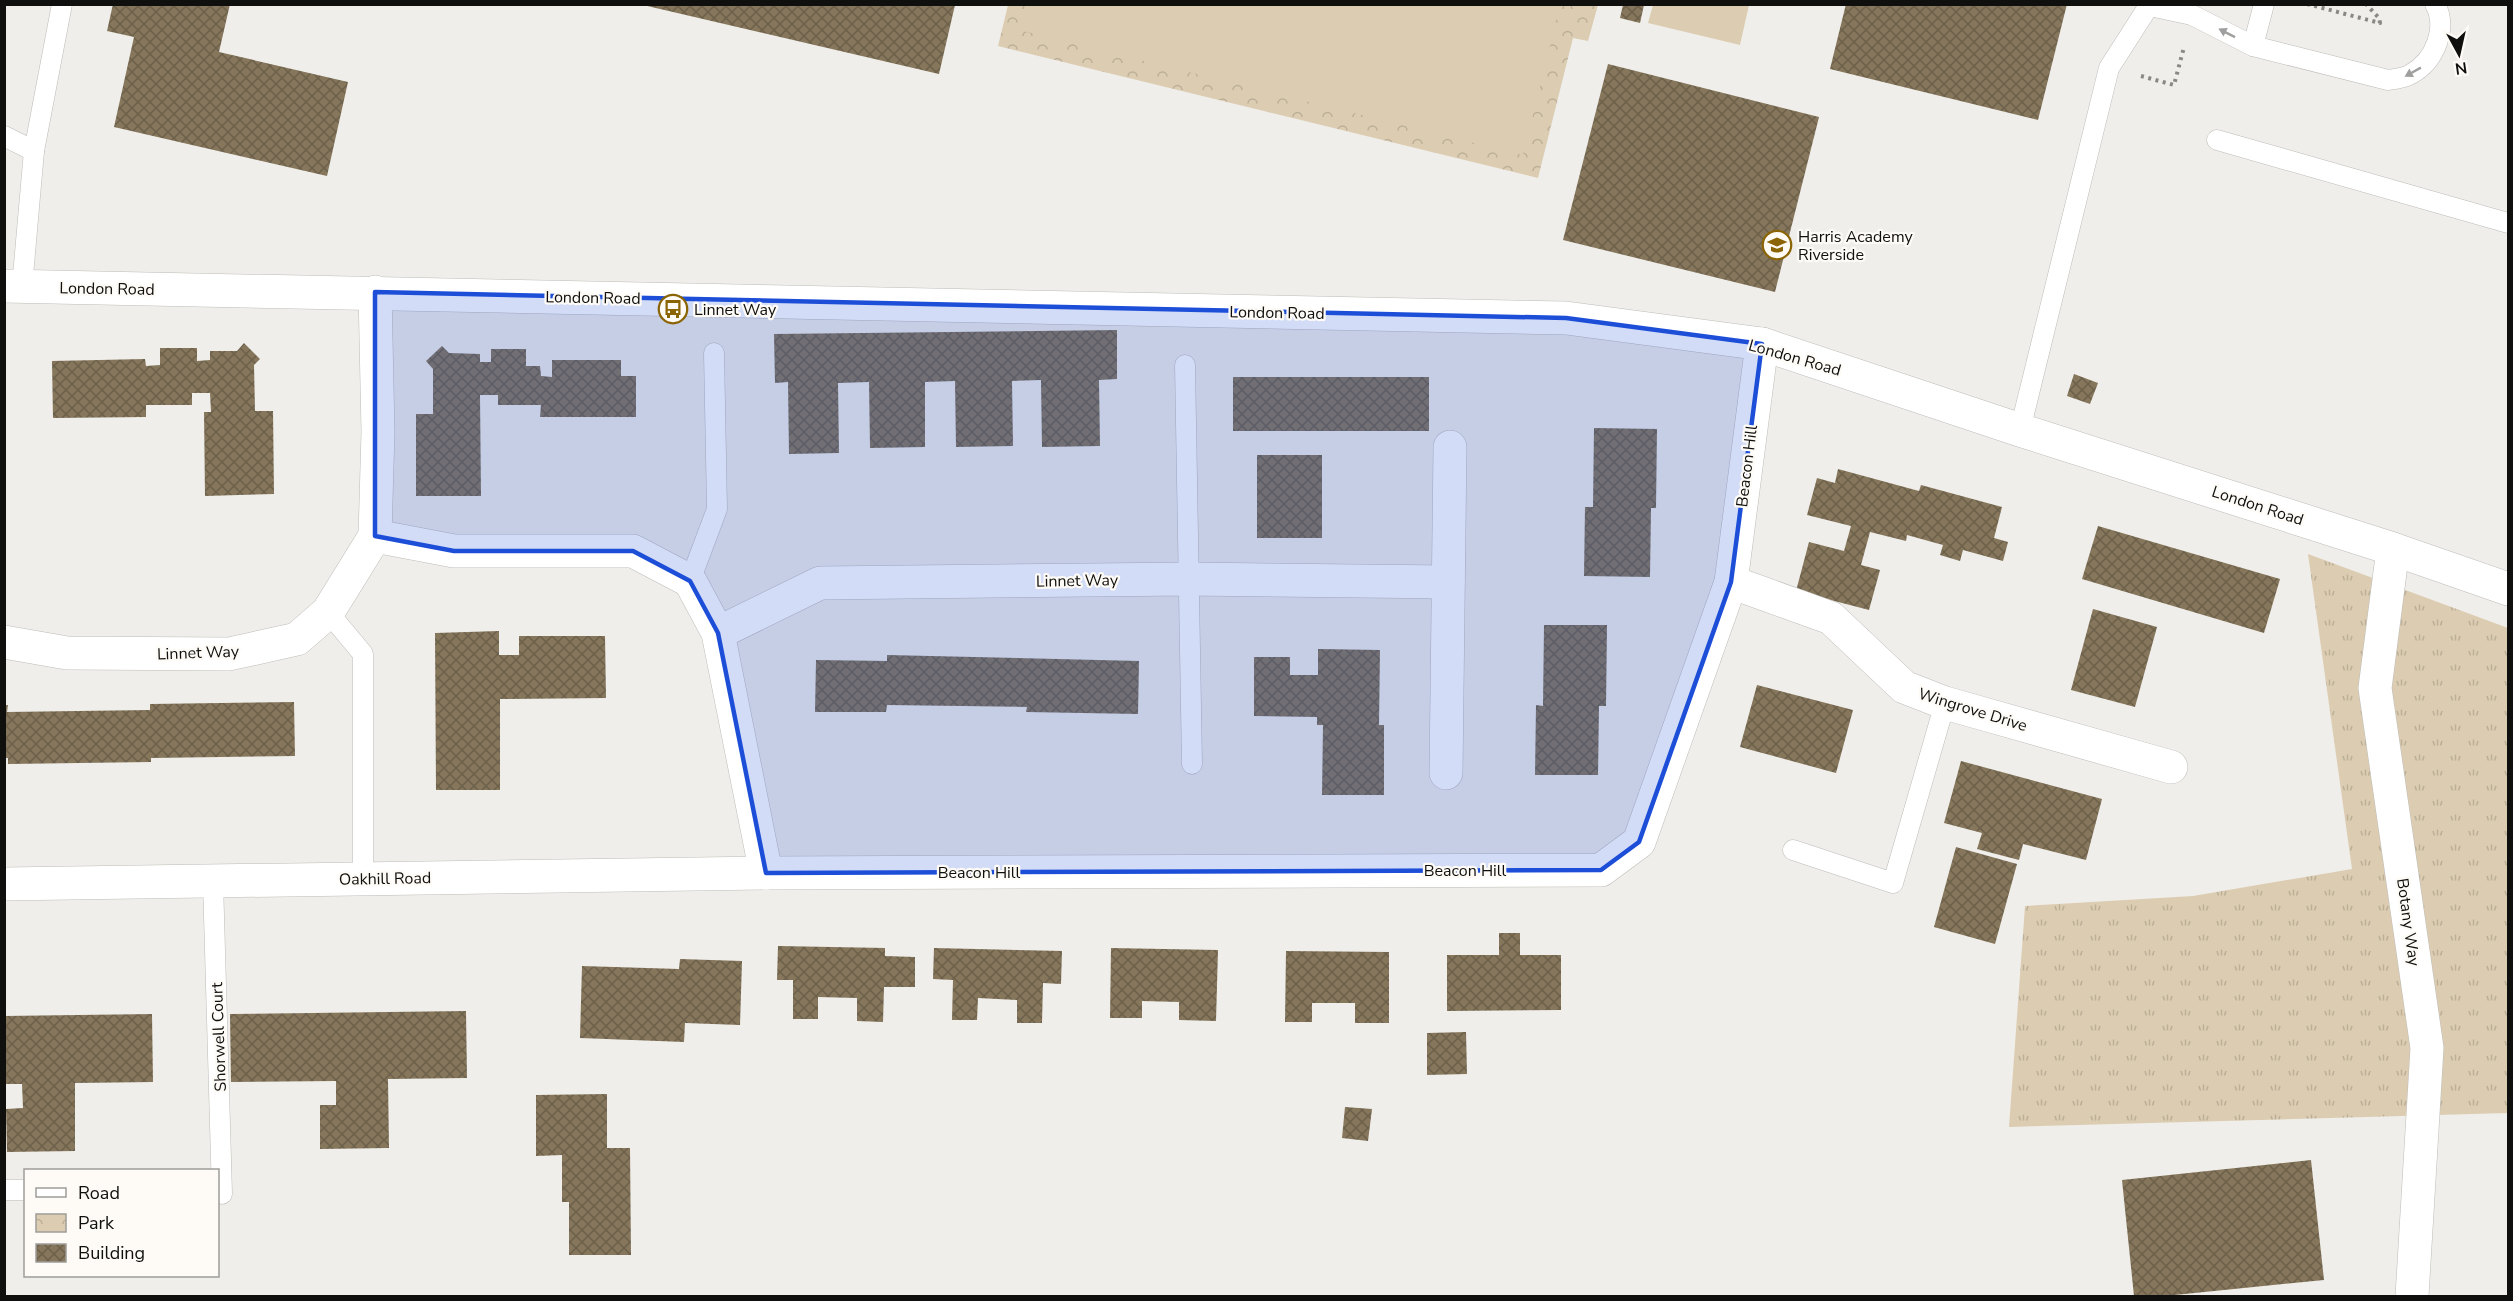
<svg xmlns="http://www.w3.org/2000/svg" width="2513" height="1301" font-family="'Nunito Sans',sans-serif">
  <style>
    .grass { fill: url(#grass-tufts) }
    .park { fill: url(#park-crowns) }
    .pitch { fill: #dccdb2 }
    .building { fill: url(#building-cross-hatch) }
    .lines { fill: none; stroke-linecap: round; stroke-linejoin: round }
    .service-casing { stroke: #bebcb8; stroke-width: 21 }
    .minor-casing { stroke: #bebcb8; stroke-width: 34 }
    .tertiary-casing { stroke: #bebcb8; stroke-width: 34 }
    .path { stroke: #898885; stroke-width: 4; stroke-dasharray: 3 4.5; stroke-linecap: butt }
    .service { stroke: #fff; stroke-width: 20 }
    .minor { stroke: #fff; stroke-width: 33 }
    .tertiary { stroke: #fff; stroke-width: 33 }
    .oneway { fill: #9f9f9e }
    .marked { fill: #1d4ed8; fill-opacity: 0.2; stroke: #1d4ed8; stroke-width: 4.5; stroke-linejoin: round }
    .labels { text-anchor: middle; stroke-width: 4.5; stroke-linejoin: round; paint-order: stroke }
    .poi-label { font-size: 16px; fill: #0f0f0d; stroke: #fefbf7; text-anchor: start }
    .street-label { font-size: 16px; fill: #0f0f0d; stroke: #fefbf7 }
  </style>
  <defs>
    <pattern id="grass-tufts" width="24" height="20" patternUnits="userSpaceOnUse" patternTransform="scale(1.5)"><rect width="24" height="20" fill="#dccdb2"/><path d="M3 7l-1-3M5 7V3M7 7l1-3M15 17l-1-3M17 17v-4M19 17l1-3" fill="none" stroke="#bcaf98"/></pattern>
    <pattern id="park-crowns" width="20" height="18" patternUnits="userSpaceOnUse" patternTransform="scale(1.5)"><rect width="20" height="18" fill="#dccdb2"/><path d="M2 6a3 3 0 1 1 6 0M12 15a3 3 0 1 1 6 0" fill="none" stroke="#bcaf98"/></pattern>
    <pattern id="building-cross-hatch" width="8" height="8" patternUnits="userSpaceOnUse" patternTransform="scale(1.5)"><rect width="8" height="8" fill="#86775c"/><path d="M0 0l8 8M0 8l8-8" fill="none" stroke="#6c604a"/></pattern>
  </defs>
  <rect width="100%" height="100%" fill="#f0eeea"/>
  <path class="grass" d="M2308,554L2508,628V1113L2009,1127L2025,906L2193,896L2352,869Z"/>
  <path class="park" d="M1008,5H1598L1588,41L1573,38L1538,178L998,46Z"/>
  <g class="pitch">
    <path d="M1029,5V4L1560,5L1523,155L1023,31Z"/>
    <path d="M1653,5V4L1749,5L1740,45L1648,23Z"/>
  </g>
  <g class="building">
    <path d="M113,4H230L219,52L348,82L327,176L114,127L134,37L107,31Z"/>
    <path d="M1846,4H2067L2038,120L1830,69Z"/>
    <path d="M643,5H955L939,74Z"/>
    <path d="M1623,5H1644L1640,23L1620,18Z"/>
    <path d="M1608,64L1819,117L1775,292L1563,240Z"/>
    <path d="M1117,330V379L1099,380L1100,446L1042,447L1041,380L1012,381L1013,446L956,447L955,381L925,382V447L870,448L869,382L838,383L839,453L789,454L788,382L775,383L774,334Z"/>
    <path d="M244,343L260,359L254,365L255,411H273L274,494L205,496L204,412H211L210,393H192V405H146V417L53,418L52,361L145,359L146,366L160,365V348H197V361L210,360V351H237Z"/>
    <path d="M442,346L449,353L480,354V362H491V349H526V366H540L541,376L552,377V360H621V376H636V417H540L541,405H498V395H480L481,496H416V414H433V369L426,361Z"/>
    <path d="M2074,374L2098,383L2090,404L2067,396Z"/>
    <rect x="1233" y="377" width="196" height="54"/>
    <path d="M1594,428L1657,429L1656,508H1651L1650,577L1584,576L1585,507H1593Z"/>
    <rect x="1257" y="455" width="65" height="83"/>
    <path d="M1838,469L1919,491L1921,485L2002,507L1994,538L2008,542L2003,561L1963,550L1960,561L1940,555L1943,545L1907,535L1906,541L1870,532L1861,565L1880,570L1869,610L1796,591L1809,542L1844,551L1851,526L1807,515L1817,478L1835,483Z"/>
    <path d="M2098,526L2280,579L2264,633L2082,579Z"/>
    <path d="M2093,609L2157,627L2135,707L2071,690Z"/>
    <path d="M1544,625H1607L1606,706H1599L1598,775H1535L1536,705L1543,706Z"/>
    <path d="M499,631V655H519V636H605L606,698L500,699V790H436L435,633Z"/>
    <path d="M1318,649L1380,650L1379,725H1384V795H1322L1323,725H1317V717L1254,716V657H1290V675H1318Z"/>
    <path d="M887,655L1139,661L1138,714L1026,712L1027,707L887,705L886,712H815L816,660L887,661Z"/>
    <path d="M1757,685L1853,710L1836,773L1740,747Z"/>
    <path d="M294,702L295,756L151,758V762L8,764V758H4V705H8L7,712L150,710V704Z"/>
    <path d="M1961,761L2102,799L2086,860L2023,844L2019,860L1977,849L1982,833L1944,823Z"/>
    <path d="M1956,847L2017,864L1995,944L1934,927Z"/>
    <path d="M1499,933H1520V955H1561V1010L1447,1011V955H1499Z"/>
    <path d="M778,946L885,948V956L915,957V987H884L883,1022L857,1021V998L818,997V1019H793V980H777Z"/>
    <path d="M934,948L1062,951L1061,984L1043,983L1042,1023H1017V1000L978,998L977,1020H952L953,980L933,979Z"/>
    <path d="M1111,948L1218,950L1216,1021L1179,1020V1002L1142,1001V1018H1110Z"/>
    <path d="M1286,951L1389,952V1023H1355V1003H1312V1022H1285Z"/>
    <path d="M680,959L742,961L740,1025L685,1023L684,1042L580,1038L582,966L679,969Z"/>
    <path d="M466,1011L467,1078L388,1079L389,1148L320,1149V1105H336V1081L231,1082L230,1014Z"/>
    <path d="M152,1014L153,1082L75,1083V1151L7,1152L6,1109L23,1108L22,1084H4V1016Z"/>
    <path d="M1466,1032L1467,1074L1427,1075V1033Z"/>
    <path d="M607,1094V1148H630L631,1255H569V1202H562V1155L536,1156V1095Z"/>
    <path d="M1345,1107L1372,1109L1368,1141L1342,1138Z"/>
    <path d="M2311,1160L2324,1280L2165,1296H2134L2122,1180Z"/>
  </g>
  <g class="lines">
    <g class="service-casing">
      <g id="service">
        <path d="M2150,6L2192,15L2253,46L2388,80C2396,79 2405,78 2411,74C2435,61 2448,28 2435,4"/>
        <path d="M2253,46L2264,4"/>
        <path d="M4,136L34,151"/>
        <path d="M2217,140L2508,223"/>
        <path d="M22,287L34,151L62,4"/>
        <path d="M1185,365L1192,764"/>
        <path d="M2020,430L2109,68L2150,4"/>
        <path d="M690,581L717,509L714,353"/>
        <path d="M328,612L363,654V879"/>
        <path d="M1793,850L1893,883L1945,703"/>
        <path d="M213,881L222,1194"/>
        <path d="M4,1190H26"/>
      </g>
    </g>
    <g class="minor-casing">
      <g id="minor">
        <path d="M375,292L378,432L375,536L454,551H633L690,581L718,633L766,873"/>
        <path d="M2393,549L2375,688L2427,1048L2412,1296"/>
        <path d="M1731,582L1831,618L1904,687L1945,703L2171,767"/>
        <path d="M718,633L820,583L1187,579L1448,582"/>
        <path d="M4,642L67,653L229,654L297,639L328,612L375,536"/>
        <path d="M1446,773L1450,447"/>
        <path d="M4,884L766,873L1601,870L1639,842L1731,582L1762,344"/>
      </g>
    </g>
    <g class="tertiary-casing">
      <path id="tertiary" d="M4,286L1566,318L1762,344L2020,430L2393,549L2508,589"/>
    </g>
    <g class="path">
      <path d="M2307,4L2380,23L2379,18L2366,4"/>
      <path d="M2141,76L2174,85L2184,47"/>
    </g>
    <use href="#service" class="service"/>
    <use href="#minor" class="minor"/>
    <use href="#tertiary" class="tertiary"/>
  </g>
  <defs><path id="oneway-solid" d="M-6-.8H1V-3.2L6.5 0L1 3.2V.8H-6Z" transform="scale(1.5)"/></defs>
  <g class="oneway">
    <use href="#oneway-solid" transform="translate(2227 33) rotate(-153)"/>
    <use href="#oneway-solid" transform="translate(2413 72) rotate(151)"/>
  </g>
  <path class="marked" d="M375,292L1566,318L1762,344L1731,582L1639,842L1601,870L766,873L718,633L690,581L633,551H454L375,536Z"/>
  <defs>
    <g id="school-ring" transform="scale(1.5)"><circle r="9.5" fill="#fefbf7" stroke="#8b6505" stroke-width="1.5"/><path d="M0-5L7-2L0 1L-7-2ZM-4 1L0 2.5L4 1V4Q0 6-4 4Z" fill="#8b6505"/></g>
    <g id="bus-ring" transform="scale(1.5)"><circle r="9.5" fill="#fefbf7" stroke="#8b6505" stroke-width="1.5"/><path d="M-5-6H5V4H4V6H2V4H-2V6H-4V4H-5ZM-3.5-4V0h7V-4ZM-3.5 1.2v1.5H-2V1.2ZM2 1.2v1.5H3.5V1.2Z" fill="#8b6505"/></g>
  </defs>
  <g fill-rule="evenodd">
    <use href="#school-ring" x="1777" y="245"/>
    <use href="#bus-ring" x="673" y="309"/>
  </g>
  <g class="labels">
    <g class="poi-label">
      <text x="1798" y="242">Harris Academy<tspan x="1798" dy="18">Riverside</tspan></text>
      <text x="694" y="315">Linnet Way</text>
    </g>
    <g class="street-label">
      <text transform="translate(107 288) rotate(1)" y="6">London Road</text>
      <text transform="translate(593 297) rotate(1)" y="6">London Road</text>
      <text transform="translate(1277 312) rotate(1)" y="6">London Road</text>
      <text transform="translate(1795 357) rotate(16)" y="6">London Road</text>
      <text transform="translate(1746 466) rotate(-83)" y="6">Beacon Hill</text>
      <text transform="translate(2258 505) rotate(18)" y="6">London Road</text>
      <text transform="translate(1077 580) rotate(-1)" y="6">Linnet Way</text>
      <text transform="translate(198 652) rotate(-2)" y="6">Linnet Way</text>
      <text transform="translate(1973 709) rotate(17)" y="6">Wingrove Drive</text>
      <text x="1465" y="876">Beacon Hill</text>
      <text x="979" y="878">Beacon Hill</text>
      <text transform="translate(385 878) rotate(-1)" y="6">Oakhill Road</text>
      <text transform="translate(2409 922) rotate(82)" y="6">Botany Way</text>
      <text transform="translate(218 1037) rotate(-92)" y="6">Shorwell Court</text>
    </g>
  </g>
  <rect width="2513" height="1301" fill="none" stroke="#0f0f0d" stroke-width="12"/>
  <rect x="24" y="1169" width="195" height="108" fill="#fefbf7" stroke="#9e9d99" stroke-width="1.5"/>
  <rect x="36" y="1188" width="30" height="9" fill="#ffffff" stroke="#9e9d99" stroke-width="1.5"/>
  <text x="78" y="1199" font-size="18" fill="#0f0f0d">Road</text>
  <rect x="36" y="1214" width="30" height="18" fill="url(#park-crowns)" stroke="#9e9d99" stroke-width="1.5"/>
  <text x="78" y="1229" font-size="18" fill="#0f0f0d">Park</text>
  <rect x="36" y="1244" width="30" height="18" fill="url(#building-cross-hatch)" stroke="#9e9d99" stroke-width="1.5"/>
  <text x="78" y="1259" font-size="18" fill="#0f0f0d">Building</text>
  <g transform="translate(2459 54) rotate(172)" stroke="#fefbf7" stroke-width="4.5" paint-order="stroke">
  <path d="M0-4.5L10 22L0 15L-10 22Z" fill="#0f0f0d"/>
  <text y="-9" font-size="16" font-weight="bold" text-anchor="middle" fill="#0f0f0d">N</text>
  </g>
</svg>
